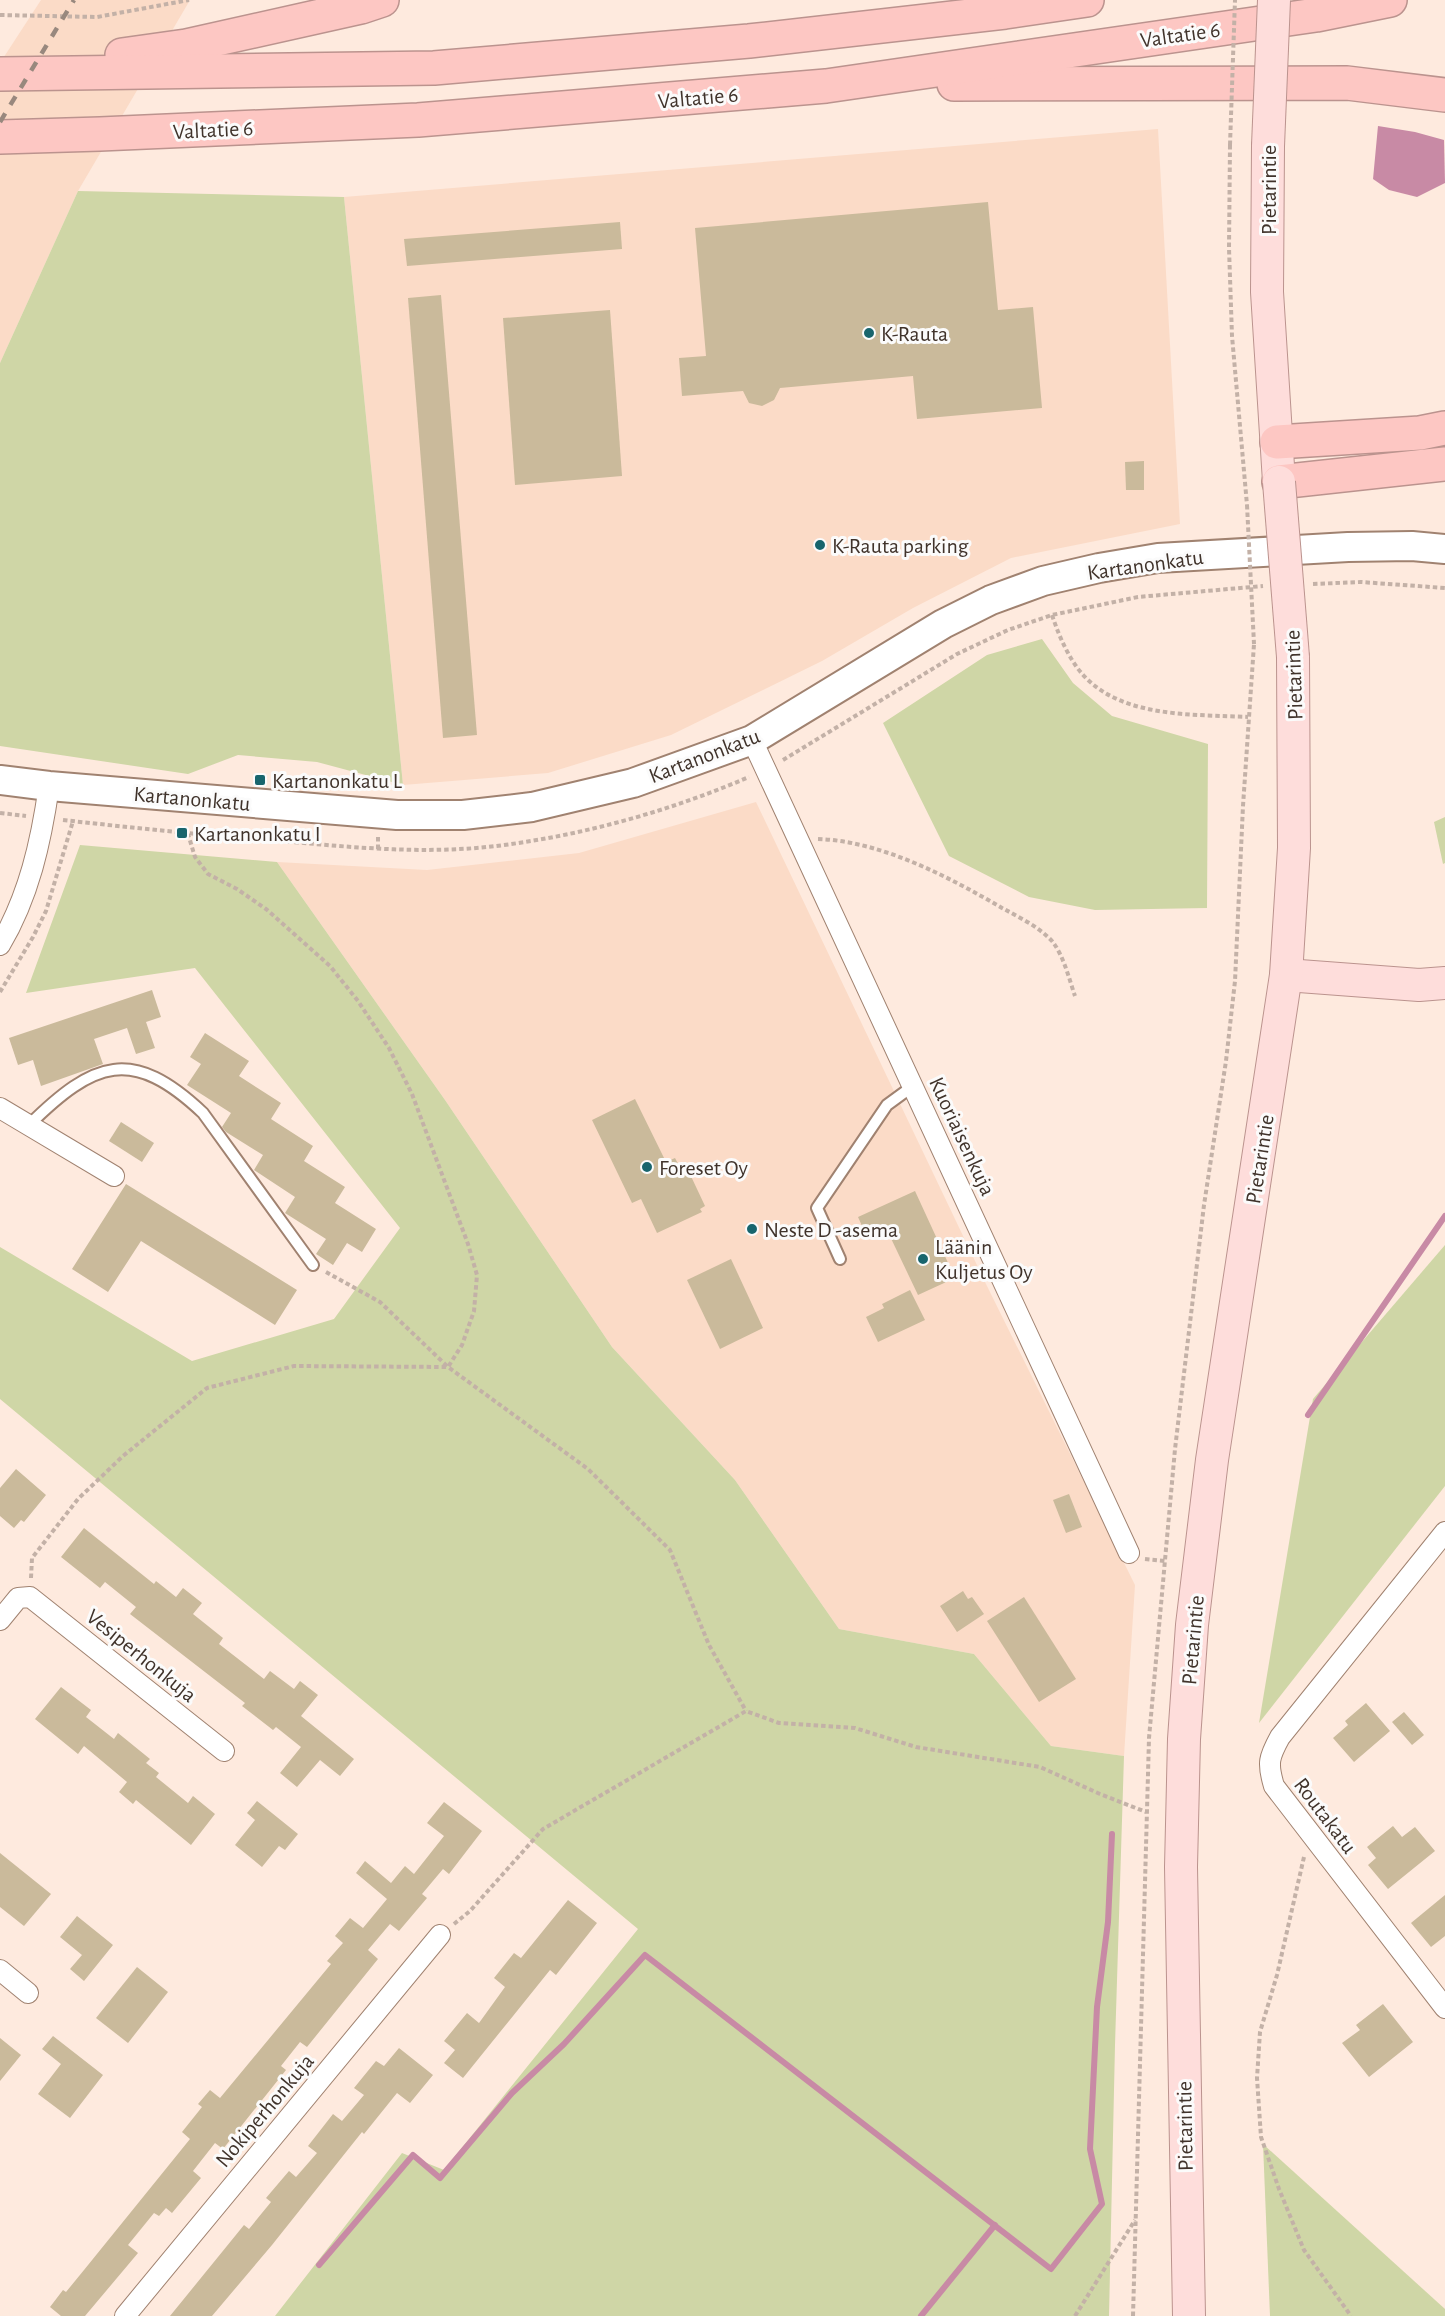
<svg xmlns="http://www.w3.org/2000/svg" width="1445" height="2316" font-family="'Alegreya Sans',sans-serif">
  <style>
    .built { fill: #fbdbc7 }
    .green { fill: #cfd6a6 }
    .water { fill: #c88aa5 }
    .lines { fill: none; stroke-linecap: round; stroke-linejoin: round }
    .stream { stroke: #c88aa5; stroke-width: 6 }
    .building { fill: #caba9b }
    .lane-casing { stroke: #a08270; stroke-width: 14 }
    .street-casing { stroke: #a08270; stroke-width: 22 }
    .secondary-casing { stroke: #a08270; stroke-width: 32 }
    .primary-casing { stroke: #bb938e; stroke-width: 34 }
    .highway-casing { stroke: #bb938e; stroke-width: 36 }
    .path { stroke: #c3b1a7; stroke-width: 4; stroke-dasharray: 4.5 3; stroke-linecap: butt }
    .lane { stroke: #fff; stroke-width: 10 }
    .street { stroke: #fff; stroke-width: 20 }
    .secondary { stroke: #fff; stroke-width: 28 }
    .primary { stroke: #fedddb; stroke-width: 32 }
    .highway { stroke: #fdc7c3; stroke-width: 33 }
    .rail { stroke: #98887e; stroke-width: 4.5; stroke-dasharray: 10 10; stroke-linecap: butt }
    .primary-bridge-casing { stroke: #bb938e; stroke-width: 34; stroke-linecap: butt }
    .path-bridge { stroke: #c3b1a7; stroke-width: 4; stroke-dasharray: 4.5 3; stroke-linecap: butt }
    .primary-bridge { stroke: #fedddb; stroke-width: 32 }
    .poi-dot { fill: #18656d; stroke: #fbfbfb; stroke-width: 2 }
    .labels { text-anchor: middle; stroke-width: 6; stroke-linejoin: round; paint-order: stroke }
    .street-label { font-size: 22px; fill: #40332b; stroke: #fbfbfb }
    .poi-label { font-size: 22px; fill: #40332b; stroke: #fbfbfb; text-anchor: start }
  </style>
  <rect width="100%" height="100%" fill="#feeade"/>
  <g class="built">
    <path d="M41,0H190L78,191L0,363V63Z"/>
    <path d="M1158,129L1180,524L1011,558L913,608L822,661L671,735L548,773L403,785L344,197Z"/>
    <path d="M756,802L986,1284L1135,1585L1124,1756L1051,1746L974,1654L839,1629L735,1480L612,1347L445,1100L277,862L427,870L579,853Z"/>
  </g>
  <g class="green">
    <path d="M78,191L344,197L403,785L317,762L238,755L188,774L0,746V363Z"/>
    <path d="M1042,639L1073,683L1112,716L1208,744L1207,908L1095,910L1029,897L949,856L883,723L987,655Z"/>
    <path d="M1445,817V863L1443,864L1434,822Z"/>
    <path d="M80,845L277,862L445,1100L612,1347L735,1480L839,1629L974,1654L1051,1746L1124,1756L1115,2045L1109,2316H275L402,2153L444,2170L638,1929L0,1399V1247L192,1361L334,1319L400,1228L195,968L26,993Z"/>
    <path d="M1445,1245V1486L1259,1723L1313,1399Z"/>
    <path d="M1263,2144L1445,2309V2316H1270Z"/>
  </g>
  <path class="water" d="M1378,126L1415,132L1444,140L1445,183L1417,197L1389,190L1373,179Z"/>
  <g class="lines">
    <g class="stream">
      <path d="M1308,1415L1445,1216"/>
      <path d="M319,2265L413,2155L440,2178L512,2093L564,2044L645,1955L1051,2269L1102,2204L1090,2149L1097,2007L1108,1922L1112,1834"/>
      <path d="M921,2316L995,2225"/>
    </g>
  </g>
  <g class="building">
    <path d="M988,202L998,310L1033,307L1042,408L917,419L913,376L780,388L774,400L762,406L749,403L743,391L682,396L679,358L706,356L695,228Z"/>
    <path d="M620,222L622,249L407,266L404,239Z"/>
    <path d="M441,295L477,735L443,738L408,298Z"/>
    <path d="M610,310L622,476L515,485L503,318Z"/>
    <path d="M1144,461V490H1126L1125,462Z"/>
    <path d="M152,990L161,1017L146,1022L155,1048L136,1054L127,1028L94,1039L103,1064L41,1086L33,1060L18,1065L9,1038Z"/>
    <path d="M205,1033L249,1061L239,1076L281,1103L271,1119L313,1146L304,1161L345,1187L335,1203L376,1229L362,1252L347,1243L333,1265L316,1254L326,1239L285,1213L295,1197L254,1170L263,1155L226,1132L222,1127L231,1113L187,1085L201,1064L190,1057Z"/>
    <path d="M635,1099L666,1162L675,1158L684,1175L689,1172L705,1206L700,1209L702,1212L657,1233L641,1199L632,1203L592,1120Z"/>
    <path d="M121,1122L154,1143L142,1162L109,1141Z"/>
    <path d="M126,1184L297,1290L275,1325L141,1241L108,1292L72,1269Z"/>
    <path d="M915,1191L955,1278L918,1295L887,1230L868,1239L858,1217Z"/>
    <path d="M731,1259L763,1328L720,1349L687,1280Z"/>
    <path d="M910,1290L925,1320L878,1342L866,1317L884,1308L882,1304Z"/>
    <path d="M16,1469L46,1495L24,1522L21,1520L14,1528L0,1516V1488Z"/>
    <path d="M1069,1494L1082,1527L1066,1533L1053,1500Z"/>
    <path d="M84,1528L154,1584L156,1581L176,1597L183,1588L202,1603L193,1614L223,1638L219,1644L264,1679L270,1671L294,1689L300,1681L318,1695L301,1716L354,1759L340,1776L320,1760L297,1787L280,1773L301,1747L276,1727L273,1730L242,1706L245,1703L130,1614L136,1607L105,1582L100,1588L61,1557Z"/>
    <path d="M963,1591L968,1599L972,1597L984,1614L957,1632L940,1606Z"/>
    <path d="M1024,1597L1076,1679L1039,1702L987,1621Z"/>
    <path d="M61,1687L91,1710L86,1717L114,1739L118,1733L150,1759L146,1763L159,1773L156,1777L188,1803L193,1796L215,1814L191,1845L136,1800L133,1804L119,1792L127,1782L84,1746L78,1754L35,1719Z"/>
    <path d="M1366,1703L1390,1731L1354,1762L1333,1738L1348,1725L1345,1721Z"/>
    <path d="M1404,1712L1424,1735L1412,1745L1392,1722Z"/>
    <path d="M257,1801L298,1834L285,1850L279,1846L262,1867L235,1845L255,1820L247,1813Z"/>
    <path d="M444,1802L482,1831L449,1874L443,1869L422,1894L427,1898L399,1931L390,1924L368,1950L378,1959L307,2047L300,2042L281,2066L286,2070L223,2149L215,2143L193,2171L201,2178L172,2213L166,2208L159,2216L154,2213L128,2245L138,2253L85,2316H61L50,2307L63,2290L66,2292L84,2270L190,2139L182,2132L202,2107L198,2104L210,2090L220,2098L331,1964L327,1961L343,1943L335,1936L350,1918L363,1928L387,1899L356,1873L365,1861L391,1883L405,1866L414,1874L444,1836L427,1823Z"/>
    <path d="M1393,1826L1402,1837L1415,1827L1435,1851L1388,1889L1368,1865L1376,1858L1367,1847Z"/>
    <path d="M0,1853L51,1894L24,1926L0,1907Z"/>
    <path d="M1445,1895V1936L1431,1947L1411,1923Z"/>
    <path d="M568,1900L597,1923L556,1975L550,1970L463,2078L444,2063L455,2050L444,2041L467,2013L479,2023L505,1987L494,1978L514,1953L521,1958Z"/>
    <path d="M77,1916L113,1945L84,1981L70,1969L82,1955L60,1937Z"/>
    <path d="M137,1967L168,1992L128,2043L96,2018Z"/>
    <path d="M1383,2004L1413,2042L1369,2077L1342,2043L1360,2030L1356,2025Z"/>
    <path d="M53,2036L103,2075L70,2118L38,2094L61,2064L42,2049Z"/>
    <path d="M0,2038L21,2055L0,2081Z"/>
    <path d="M399,2048L433,2075L410,2103L397,2093L364,2134L362,2132L272,2245L212,2316H170L244,2225L249,2229L271,2202L266,2198L289,2171L296,2177L317,2153L308,2146L333,2114L342,2121L364,2095L354,2088L376,2061L384,2066Z"/>
  </g>
  <g class="lines">
    <g class="lane-casing">
      <g id="lane">
        <path d="M29,1125C94,1061 132,1046 203,1113L313,1265"/>
        <path d="M840,1259L817,1208L887,1105L913,1086"/>
      </g>
    </g>
    <g class="street-casing">
      <g id="street">
        <path d="M752,740L1129,1553"/>
        <path d="M0,945C29,896 41,842 49,786"/>
        <path d="M0,1108L114,1176"/>
        <path d="M1445,1532L1280,1737C1269,1757 1267,1763 1274,1786L1445,2008"/>
        <path d="M0,1620L18,1598L30,1597L224,1751"/>
        <path d="M0,1970L28,1993"/>
        <path d="M125,2316L440,1935"/>
      </g>
    </g>
    <g class="secondary-casing">
      <path id="secondary" d="M0,780L49,786L397,815H463L532,807L633,783L752,740L943,624L991,600L1043,581L1099,568L1158,558L1348,547L1412,546L1445,549"/>
    </g>
    <g class="primary-casing">
      <g id="primary">
        <path d="M1268,146L1267,292L1279,482"/>
        <path d="M1286,975L1419,985L1445,983"/>
        <path d="M1189,2316L1181,1867L1184,1739L1192,1625L1212,1460L1286,975L1294,848L1293,657"/>
      </g>
    </g>
    <g class="highway-casing">
      <g id="highway">
        <path d="M122,55L186,46L361,7L382,0"/>
        <path d="M0,74L434,68L749,41L1005,12L1087,0"/>
        <path d="M954,84L1347,83L1445,95"/>
        <path d="M0,137L100,134L418,120L826,86L1316,15L1390,0"/>
        <path d="M1277,442L1420,433L1445,428"/>
        <path d="M1279,482L1445,464"/>
      </g>
    </g>
    <g class="path">
      <path d="M0,15L97,17L189,0"/>
      <path d="M1230,145L1229,248L1232,336L1247,505"/>
      <path d="M1313,584L1361,582L1445,588"/>
      <path d="M1052,615C1058,633 1065,650 1076,666C1113,719 1191,714 1248,717"/>
      <path d="M783,760L957,654L1008,630L1052,615L1138,597L1263,586"/>
      <path d="M0,813L26,816"/>
      <path d="M63,820C143,829 224,837 304,843C370,849 438,854 504,845C588,834 672,810 749,777"/>
      <path d="M818,839C881,841 949,877 1002,908C1019,917 1039,927 1052,941C1064,956 1069,979 1075,996"/>
      <path d="M378,849V835"/>
      <path d="M0,992L33,937L46,911L73,821"/>
      <path d="M326,1272L380,1302L448,1367L588,1469L670,1550L709,1645L746,1711"/>
      <path d="M1145,1559L1165,1561"/>
      <path d="M31,1578L32,1558L78,1499L123,1456L207,1388L294,1366L448,1367L462,1345L474,1311L477,1275L468,1244L412,1094L389,1048L358,1001L330,966L266,909L237,889L208,874L195,857L188,834"/>
      <path d="M1304,1857L1277,1975L1260,2032L1257,2078L1261,2137L1279,2189L1304,2250L1351,2316"/>
      <path d="M454,1924L470,1911L543,1829L746,1711L779,1723L855,1728L916,1747L1040,1767L1100,1794L1146,1812"/>
      <path d="M1075,2316L1135,2220"/>
      <path d="M1133,2316L1149,1738L1175,1449L1204,1205L1226,1061L1235,981L1243,806L1254,644"/>
    </g>
    <use href="#lane" class="lane"/>
    <use href="#street" class="street"/>
    <use href="#secondary" class="secondary"/>
    <use href="#primary" class="primary"/>
    <use href="#highway" class="highway"/>
    <path class="rail" d="M0,122L74,0"/>
    <g class="primary-bridge-casing">
      <g id="primary-bridge">
        <path d="M1268,146L1274,0"/>
        <path d="M1279,482L1293,657"/>
      </g>
    </g>
    <g class="path-bridge">
      <path d="M1230,145L1235,0"/>
      <path d="M1247,505L1254,644"/>
    </g>
    <use href="#primary-bridge" class="primary-bridge"/>
  </g>
  <g class="poi-dot">
    <circle cx="869" cy="333" r="6"/>
    <circle cx="820" cy="545" r="6"/>
    <rect x="254" y="774" width="12" height="12" rx="3"/>
    <rect x="176" y="827" width="12" height="12" rx="3"/>
    <circle cx="647" cy="1167" r="6"/>
    <circle cx="752" cy="1229" r="6"/>
    <circle cx="923" cy="1259" r="6"/>
  </g>
  <g class="labels">
    <g class="street-label">
      <text transform="translate(1180 34) rotate(-8)" y="8">Valtatie 6</text>
      <text transform="translate(698 97) rotate(-5)" y="8">Valtatie 6</text>
      <text transform="translate(213 129) rotate(-3)" y="8">Valtatie 6</text>
      <text transform="translate(1268 190) rotate(-90)" y="8">Pietarintie</text>
      <text transform="translate(1145 564) rotate(-8)" y="8">Kartanonkatu</text>
      <text transform="translate(1293 675) rotate(-92)" y="8">Pietarintie</text>
      <text transform="translate(704 755) rotate(-21)" y="8">Kartanonkatu</text>
      <text transform="translate(192 798) rotate(5)" y="8">Kartanonkatu</text>
      <text transform="translate(963 1136) rotate(65)" y="8">Kuoriaisenkuja</text>
      <text transform="translate(1259 1159) rotate(-81)" y="8">Pietarintie</text>
      <text transform="translate(1192 1640) rotate(-85)" y="8">Pietarintie</text>
      <text transform="translate(142 1655) rotate(39)" y="8">Vesiperhonkuja</text>
      <text transform="translate(1326 1815) rotate(53)" y="8">Routakatu</text>
      <text transform="translate(264 2110) rotate(-50)" y="8">Nokiperhonkuja</text>
      <text transform="translate(1184 2126) rotate(-91)" y="8">Pietarintie</text>
    </g>
    <g class="poi-label">
      <text x="881" y="341">K-Rauta</text>
      <text x="832" y="553">K-Rauta parking</text>
      <text x="272" y="788">Kartanonkatu L</text>
      <text x="194" y="841">Kartanonkatu I</text>
      <text x="659" y="1175">Foreset Oy</text>
      <text x="764" y="1237">Neste D -asema</text>
      <text x="935" y="1254">Läänin<tspan x="935" dy="25">Kuljetus Oy</tspan></text>
    </g>
  </g>
</svg>
